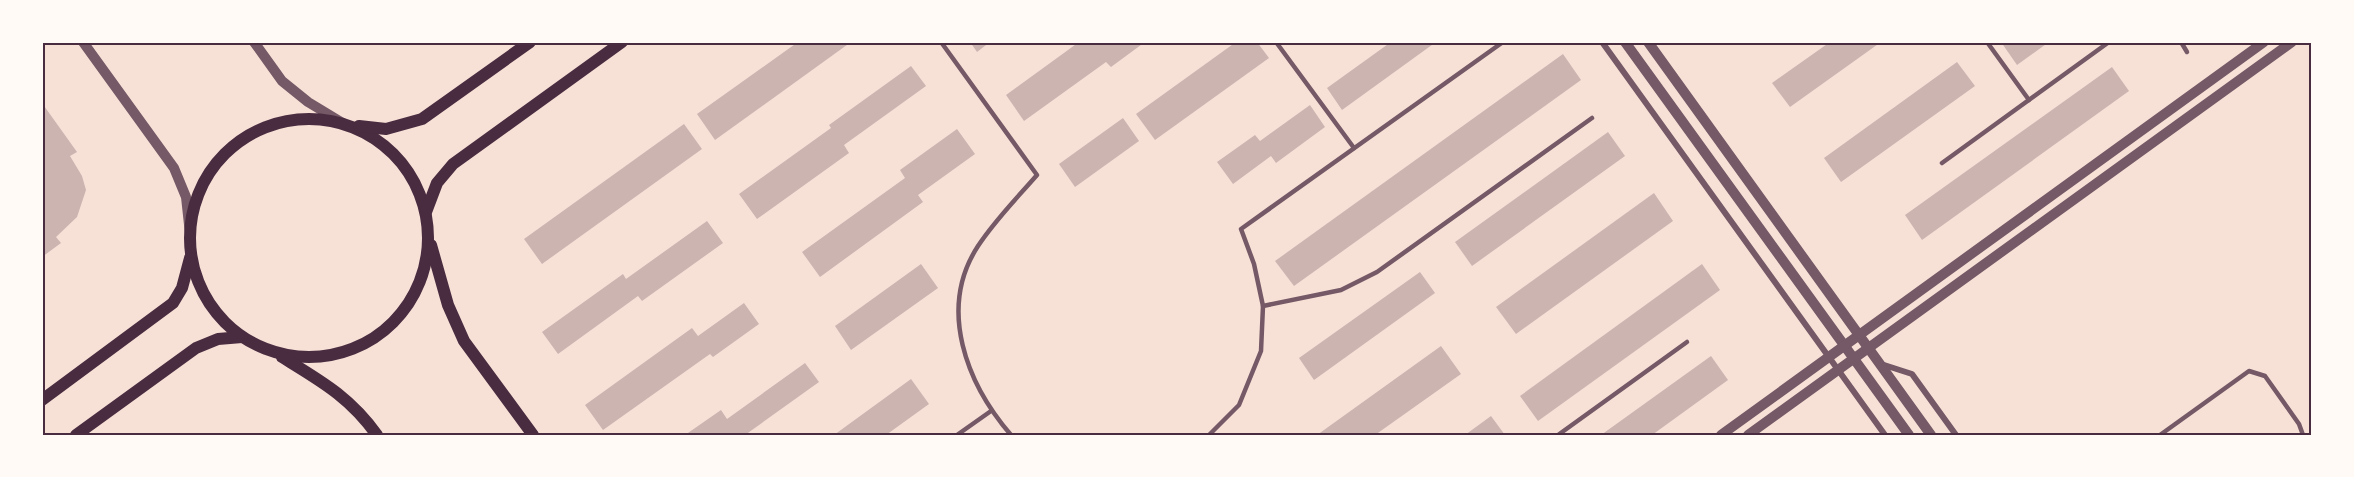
<svg xmlns="http://www.w3.org/2000/svg" width="2354" height="477" font-family="'Golos Text',sans-serif">
  <style>
    .building { fill: #ccb4b1 }
    .lines { fill: none; stroke-linecap: round; stroke-linejoin: round }
    .service { stroke: #755966; stroke-width: 4.5 }
    .minor { stroke: #755966; stroke-width: 6 }
    .tertiary { stroke: #755966; stroke-width: 10 }
    .secondary { stroke: #4a2c40; stroke-width: 12 }
    .neatline { fill: none; stroke: #4a2c40; stroke-width: 2 }
  </style>
  <rect width="100%" height="100%" fill="#f7e1d7"/>
  <g class="building">
    <path d="M798,42H851L715,140L697,114Z"/>
    <path d="M970,42H990L977,52Z"/>
    <path d="M1079,42H1092L1094,45L1099,42H1145L1111,67L1106,62L1024,121L1006,95Z"/>
    <path d="M1236,42H1257L1269,58L1155,140L1136,114Z"/>
    <path d="M1391,42H1436L1342,110L1327,88Z"/>
    <path d="M1830,42H1881L1790,107L1772,83Z"/>
    <path d="M2001,42H2049L2017,65Z"/>
    <path d="M1563,54L1581,80L1294,286L1275,261Z"/>
    <path d="M1957,62L1975,86L1841,182L1824,158Z"/>
    <path d="M911,66L926,86L844,145L849,153L757,219L739,194L831,128L829,125Z"/>
    <path d="M2112,67L2129,91L1922,240L1905,215Z"/>
    <path d="M42,103L77,152L70,156L82,176L86,190L77,217L56,237L61,243L42,257Z"/>
    <path d="M1310,105L1325,127L1276,163L1271,156L1233,184L1217,162L1255,135L1260,141Z"/>
    <path d="M1123,118L1139,141L1075,187L1059,164Z"/>
    <path d="M684,124L702,149L542,264L524,239Z"/>
    <path d="M957,129L975,154L918,195L923,202L820,277L802,252L905,178L900,170Z"/>
    <path d="M1608,132L1625,156L1472,266L1455,242Z"/>
    <path d="M1654,193L1673,221L1516,334L1496,307Z"/>
    <path d="M707,221L723,243L642,301L638,296L558,354L542,332L623,274L626,279Z"/>
    <path d="M921,264L938,288L851,350L835,326Z"/>
    <path d="M1702,264L1720,290L1538,421L1520,396Z"/>
    <path d="M1420,272L1435,293L1314,380L1299,358Z"/>
    <path d="M744,303L759,324L713,357L710,354L603,430L585,405L692,328L698,336Z"/>
    <path d="M1441,346L1461,374L1375,435H1317Z"/>
    <path d="M1711,356L1728,380L1652,435H1601Z"/>
    <path d="M805,363L819,382L745,435H685L721,410L727,419Z"/>
    <path d="M911,379L929,404L886,435H834Z"/>
    <path d="M1491,416L1505,435H1465Z"/>
  </g>
  <g class="lines">
    <g class="service">
      <path d="M941,42L1037,175C1017,198 995,220 978,246C937,309 967,384 1011,435"/>
      <path d="M1276,42L1354,148"/>
      <path d="M1987,42L2029,100"/>
      <path d="M2181,42L2187,52"/>
      <path d="M1942,163L2109,42"/>
      <path d="M1263,306L1341,290L1377,272L1592,118"/>
      <path d="M957,435L991,411"/>
      <path d="M1209,435L1239,405L1261,351L1263,306L1254,264L1241,229L1503,42"/>
      <path d="M1558,435L1687,342"/>
      <path d="M2160,435L2249,371L2265,376L2299,424L2303,435"/>
    </g>
    <g class="minor">
      <path d="M1602,42L1885,435"/>
      <path d="M1881,364L1912,374L1956,435"/>
    </g>
    <g class="tertiary">
      <path d="M83,42L174,168L186,197L190,234"/>
      <path d="M254,42L282,81L308,102L346,125"/>
      <path d="M1625,42L1909,435"/>
      <path d="M1648,42L1931,435"/>
      <path d="M1721,435L2264,42"/>
      <path d="M1748,435L2292,42"/>
    </g>
    <g class="secondary">
      <circle cx="309" cy="238" r="119"/>
      <path d="M359,126L386,129L422,119L530,42"/>
      <path d="M426,212L437,183L453,164L622,42"/>
      <path d="M431,245L448,305L464,341L533,435"/>
      <path d="M282,357C321,381 350,397 377,435"/>
      <path d="M42,400L173,303L182,288L190,258"/>
      <path d="M76,435L196,348L218,339L242,337"/>
    </g>
  </g>
  <rect width="2354" height="477" fill="none" stroke="#fffaf5" stroke-width="87"/>
  <rect x="44" y="44" width="2266" height="390" class="neatline"/>
</svg>
